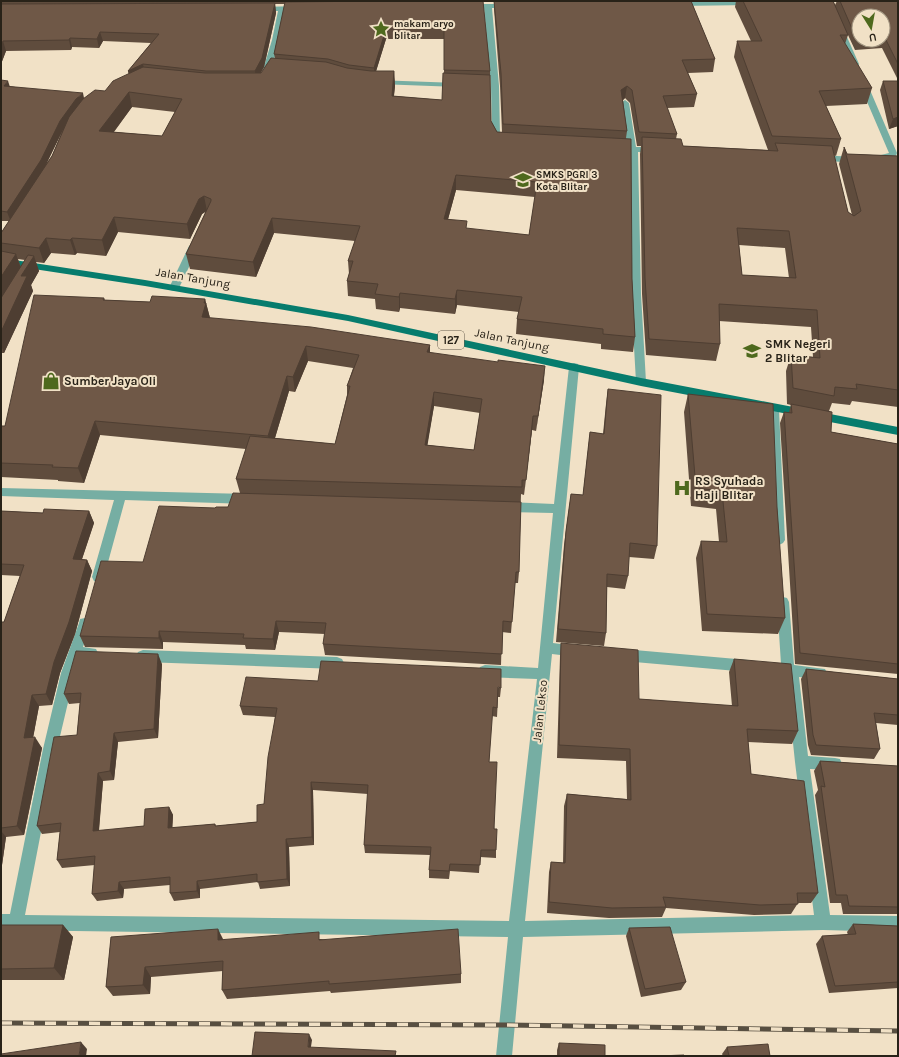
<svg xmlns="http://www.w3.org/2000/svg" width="899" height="1057" font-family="Karla,sans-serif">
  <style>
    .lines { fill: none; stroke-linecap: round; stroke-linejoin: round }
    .minor { fill: #76aea3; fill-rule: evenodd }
    .major { fill: #077c6d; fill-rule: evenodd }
    .rail-casing { stroke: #584f41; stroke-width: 5 }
    .rail { stroke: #f1e1c6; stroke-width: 3.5; stroke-dasharray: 11; stroke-linecap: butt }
    .wall { fill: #5f4c3d; fill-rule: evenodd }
    .shaded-wall { fill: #4e3e32 }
    .building { fill: #6f5847; stroke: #4e3e32; fill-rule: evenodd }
    .labels { text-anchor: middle; stroke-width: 4; stroke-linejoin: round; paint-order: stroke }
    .far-poi-label { font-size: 10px; font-weight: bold; fill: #282218; stroke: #f1e1c6; text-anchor: start }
    .shield { fill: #f1e1c6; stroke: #645b4c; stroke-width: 1 }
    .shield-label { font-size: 11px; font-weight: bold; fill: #282218 }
    .street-label { font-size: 12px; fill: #282218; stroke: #f1e1c6 }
    .poi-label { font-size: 12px; font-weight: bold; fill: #282218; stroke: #f1e1c6; text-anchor: start }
  </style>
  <rect width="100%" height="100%" fill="#f1e1c6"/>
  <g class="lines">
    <g class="minor">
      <path d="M755,1V5H752L676,6L672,4L676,2Z"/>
      <path d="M465,4H510L514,6L510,8H492L499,86L500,136L504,143L503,145H497L492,136L491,86L484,8H465Z"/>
      <path d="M300,6H303V10L286,11L280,40L270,73L266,75H263L262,73L272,40L278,11H260L256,9L260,7Z"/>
      <path d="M836,26H842L843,28L859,64L858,66H852L851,64L835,28Z"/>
      <path d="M375,80L458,83L462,85L458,87L378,84L374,82Z"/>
      <path d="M860,81H866L867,83L897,153L895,158L876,162L872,159L873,157L889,153L859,83Z"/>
      <path d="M625,100L629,103L636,147H656L660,150L656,153L638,152L641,294L646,382L645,385H637L636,382L631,294L630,152H615L611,149L615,146L627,147L621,103Z"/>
      <path d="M818,155L856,157L860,160L856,163L815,160L814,158L815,156Z"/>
      <path d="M194,243L199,246L179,288L174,291L170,290L169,288L189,246Z"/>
      <path d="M574,363L578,364L579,367L553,643L582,647L584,651L582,655L577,657L552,654L525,921L814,915L795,762L786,676L770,673L768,669L770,665L781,664L777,602L779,598L783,597L787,598L789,602L794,665L825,669L827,673L825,677L820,679L799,677L808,756L835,758L840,759L842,764L840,769L835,770L810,769L830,915L898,916V932L823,930L523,937L512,1056H496L508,937L1,930V914H10L43,749L61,673L79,623L80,619L85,618L90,619L91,623L83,647L96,649L98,653L96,657L80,659L75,673L57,749L25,915L509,921L537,679L485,677L480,675L478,671L480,667L485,665L538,668L553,513L506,512L502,510L500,507L502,504L506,502L554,504L569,367L570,364Z"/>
      <path d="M773,406L777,407L779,410L785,540L783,543L779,545L775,543L773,540L767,410L769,407Z"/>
      <path d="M1,488L248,494L252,496L254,499L252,502L248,504L125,500L104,577L102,581L98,582L94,581L92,577L114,500L1,496Z"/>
      <path d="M623,649L748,660L753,662L755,666L753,670L748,672L623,661L618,659L616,655L618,651Z"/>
      <path d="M143,650L337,657L342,659L344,663L342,667L337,669L143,662L138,660L136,656L138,652Z"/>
    </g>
    <path class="major" d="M1,258L145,280L348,315L641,378L898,427V435L641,386L348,321L145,286L1,264Z"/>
    <g class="rail-casing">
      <path id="rail" d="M1,1023L507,1025L898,1031"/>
    </g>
    <use href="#rail" class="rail"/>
  </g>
  <g class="wall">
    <path d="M1,1H691L715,59L713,72L688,73L697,94L694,107L667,108L677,134L676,139L683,146L768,150L734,57L737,41H751L735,7L736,1H833L835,5L837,1H898V80L882,48L855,50L848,35L845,44L872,88L867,104L826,106L841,139L836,156L834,155L848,212L852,215L839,164L844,147L847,154L898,156V407L852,401L850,405L832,403L829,411L831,432L898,444V674L795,664L780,423L784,412H789L791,405L787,404L786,371L791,355L813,357L811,327L719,321L720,344L716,361L646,355L642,294L640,154L641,146H637L630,103L625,98L623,100L627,131L626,138L632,279L635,337L633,352L601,349V344L516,334L517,319L519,312L457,305L455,314L400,308L399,312L376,309L375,299L348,296L347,281L349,274L348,261L355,241L274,233L256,277L190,269L186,254L206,211L202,214L190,239L118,232L106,256L77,253L75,255L51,253L44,263L36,262L39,271L31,285L33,291L4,353H1V233L9,221H1V80L9,86L84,98L105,91L129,74L128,71L151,43L103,41L99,48L72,47L71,50L6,51L1,64ZM483,2H494V9L500,86L502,132H497L491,121L490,71ZM275,4H285L274,54L275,58L261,73L264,67L276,13ZM883,16V40H859ZM386,39H444V73L442,100L394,96L395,86L394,71H376ZM132,107L175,112L162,136L114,132ZM63,129L52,156L46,164ZM456,190L535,197L529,235L467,229L448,219ZM739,245L785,248L789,278L742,275ZM18,259L25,260L21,267Z"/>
    <path d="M883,81H898V126L889,129L880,90Z"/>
    <path d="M104,298L105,300L150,302L205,299L210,318L430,345V353L544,380L536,431L532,430L524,495L521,494L519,572L518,583H515L511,633L502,632L501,665L325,655L323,644L325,634L279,632L275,650L246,649L245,645L163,642V649L85,647L80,636L143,562L215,508L228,507L240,493L236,479L246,449L100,435L84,483L58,481V480L1,477V426H5ZM308,361L353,368L347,386V395L335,444L275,438L289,391L295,392ZM434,406L480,413L474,450L427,445Z"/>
    <path d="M608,389L657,546L654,559L629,557L628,576L625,589L607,587L606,633L604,646L556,642L564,545L571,494L583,495L590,432L603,434L606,404Z"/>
    <path d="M688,394L777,507L785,618L778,634L702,631L696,558L701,541L719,542L716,509L691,506L684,412Z"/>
    <path d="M1,511L43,513L89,511L94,523L82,559L87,560L92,571L75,634L60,673L52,705L39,706L33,737L42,748L24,835L6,837L1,872V622H4L20,576L1,575Z"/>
    <path d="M561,643L639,699L732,706L729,672L734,659L798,731L792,744L748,742L751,774L818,893L811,903H798L791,914L754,915L666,908L662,917L609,918L547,913L549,872L551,862L563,863L564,806L567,794L627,799L626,761L557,758L560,656Z"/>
    <path d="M162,664L158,738L118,742L114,780L103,781L99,831L144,826L169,807L173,815L172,828L215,824L216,826L257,822L264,804L275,717L243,715L240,706L318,681L501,688L500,697H498L497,717L492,716L489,762L496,850V858L480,857L479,873L450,871L449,879L429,878V870L430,855L365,853L364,845L368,794L313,790L314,845L289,847L290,886L260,889L258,882L200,889V898L174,901L170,893V885L124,889L123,898L97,901L92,894L95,865L62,868L57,860L60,832L42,834L37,826L77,735L80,703L69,704L64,694Z"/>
    <path d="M806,669L898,679V725L876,723L880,749L874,759L811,755L808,745L801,679Z"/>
    <path d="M820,761L898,766V914H843L841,903H830L815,795L818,790L814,771Z"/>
    <path d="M853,924L898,926V988L829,993L816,944L822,936L848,935L847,932Z"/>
    <path d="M1,925H63L73,937L64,980H1Z"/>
    <path d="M629,928L686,982L681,990L641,997L626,936Z"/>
    <path d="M111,937L223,939V940L321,939L461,974V983L331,993L330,991L227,999L222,990L223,971L151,977L150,994L113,996L106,987Z"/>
    <path d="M559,1043L605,1056H557V1050Z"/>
    <path d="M727,1047L770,1056H723L722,1054Z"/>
  </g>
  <g class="shaded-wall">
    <path d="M275,3L276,13L264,67L256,80L255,71Z"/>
    <path d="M386,29V39L374,78V68Z"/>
    <path d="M100,32L103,41L99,48L97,39Z"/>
    <path d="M70,38L72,47L71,50L69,40Z"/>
    <path d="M3,41L6,51L1,64V46Z"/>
    <path d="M143,64L145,74L130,80L128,71Z"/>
    <path d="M394,71L395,86L392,110V96Z"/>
    <path d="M8,81L11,90L4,86Z"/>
    <path d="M627,86L625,98L620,103L621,90Z"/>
    <path d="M129,92L132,107L103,146L99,131Z"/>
    <path d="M83,93L85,103L63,130L44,169L11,222L7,212L60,121L76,99Z"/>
    <path d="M898,117V126L889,129L893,119Z"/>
    <path d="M456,175V190L444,234V219Z"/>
    <path d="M204,196L207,211L202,214L190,239L187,224L199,199Z"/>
    <path d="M114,217L118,232L106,256L102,240Z"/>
    <path d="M272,218L274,233L256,277L253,262Z"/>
    <path d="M46,238L51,253L44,263L39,248Z"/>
    <path d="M72,238L77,253L75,255L70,240Z"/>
    <path d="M16,254L21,269L1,301V277Z"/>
    <path d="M34,256L39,271L31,285L33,291L4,353L1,345V332L21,276Z"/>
    <path d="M457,290V305L455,314V299Z"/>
    <path d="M400,293V308L399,312V297Z"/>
    <path d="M205,299L206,304V303L210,318L202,317L204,303Z"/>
    <path d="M430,345V360L427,352Z"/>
    <path d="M306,346L308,361L295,392L293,377Z"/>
    <path d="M545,366L544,380L536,431L538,416Z"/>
    <path d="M287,376L289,391L271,451L268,436Z"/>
    <path d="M434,392V406L425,460V445Z"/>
    <path d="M533,416L532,430L524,495L526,480Z"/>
    <path d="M95,421L100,435L84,483L78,468Z"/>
    <path d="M89,511L94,523L78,571L73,559Z"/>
    <path d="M87,560L92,571L75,634L60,673L52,705L46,694L54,662Z"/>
    <path d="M276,621L279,632L275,650L273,639Z"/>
    <path d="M159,631L163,642V649L159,638Z"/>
    <path d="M158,654L162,664L158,738L154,729Z"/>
    <path d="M32,695L39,706L31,749L24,738Z"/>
    <path d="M114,733L118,742L114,780L110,771Z"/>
    <path d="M35,737L42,748L24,835L17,826Z"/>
    <path d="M98,773L103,781L98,839L93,831Z"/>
    <path d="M311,782L313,790L314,845L312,837Z"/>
    <path d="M169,807L173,815L172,836L168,828Z"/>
    <path d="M1,831L6,837L1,872Z"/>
    <path d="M286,839L289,847L290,886L287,879Z"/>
    <path d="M197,881L200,889V898L197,891Z"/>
    <path d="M119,882L124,889L123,898L118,891Z"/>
    <path d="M63,925L73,937L64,980L54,968Z"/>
    <path d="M218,929L223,939L222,950L218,940Z"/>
    <path d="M145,967L151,977L150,994L143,985Z"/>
    <path d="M309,1034L312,1040L310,1053L308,1047Z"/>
    <path d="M81,1042L87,1049L86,1056H79Z"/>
  </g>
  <g class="building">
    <path d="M382,1H483L490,71L444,70V28L386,29L374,68L349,65L328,59L274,54L285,2Z"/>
    <path d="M494,1H691L715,59L682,60L697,94L663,96L677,134L639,132L632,90L627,86L621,90L627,131L503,124L501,73Z"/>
    <path d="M743,1H833L848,35H840L872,88L819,91L841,139L772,136L737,41H762Z"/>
    <path d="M840,1H898V64L885,38L883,39V16H859V40H861H857Z"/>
    <path d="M275,3L262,58L255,71H206L143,64L128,71L159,34L100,32L97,39L70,38L69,40L3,41L1,46V4Z"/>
    <path d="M271,58L326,62L347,68L371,71H394L392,96L442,100L443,73L490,75L491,121L497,132L631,139L632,279L635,337L603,334V329L517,319L522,297L457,290L455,299L400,293L399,297L375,294L378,284L347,281L353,261H348L360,226L272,218L253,262L186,254L211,201V199L204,196L199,199L187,224L114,217L102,240L72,238L70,240L46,238L39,248L1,243V233L52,156L69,117L83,99L95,90L105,91L113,81L143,67L205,73H261ZM129,92L182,99L162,136L99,131ZM456,175L537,182L529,235L466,228L467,221L444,219Z"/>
    <path d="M1,80L8,81L4,86L83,93L76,99L60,121L41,160L7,212L1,211Z"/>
    <path d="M883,81H898V117L893,119Z"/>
    <path d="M642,137L681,139L683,146L778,151L775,143L832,146L848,212L854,216L861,211L844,147L847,154L898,156V390L856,384L857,389L835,387L834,396L793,388L791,355L820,358L817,310L719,304L720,344L649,339L645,278ZM737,228L789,231L796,278L742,275Z"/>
    <path d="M1,251L16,254L1,277Z"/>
    <path d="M28,255L34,256L21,276H27L1,332V298Z"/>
    <path d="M34,295L104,298L103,300L150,302L152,296L205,299L204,303H206L202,317L311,327L430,345L427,352L498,362V360L545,366L538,416H533L526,480H522V487L236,479L250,436L335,444L350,386H347L359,355L306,346L293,377L287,376L268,436L95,421L78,468L52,467L53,465L1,463V426H5ZM434,392L482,399L474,450L425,445Z"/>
    <path d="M608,389L661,395L657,546L630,543L628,576L607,574L606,633L558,629L566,531L571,494L583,495L590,432L604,434Z"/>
    <path d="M688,394L773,404L777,507L785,618L707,614L701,541L727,542L722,491L696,488Z"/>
    <path d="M791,404L832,412L831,432L898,444V664L800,653L784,412L792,413Z"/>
    <path d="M233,493L521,502L519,572H516L512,622L503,621L502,654L323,644L326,623L276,621L273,639L243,638L244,634L159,631V638L80,636L101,561L143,562L159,506L215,508L216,507H228Z"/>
    <path d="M44,509L89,511L73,559L87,560L69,622L54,662L46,694L32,695L24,738L35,737L17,826L1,828V622H4L24,565L1,564V511L43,513Z"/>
    <path d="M561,643L638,650L639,699L738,706L734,659L791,664L798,731L747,729L751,774L804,781L818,893H797L798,904L760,905L663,897L666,907L612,908L549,902L551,862L565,863L567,794L631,800L630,749L559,745Z"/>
    <path d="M76,651L158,654L154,729L114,733L110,771L98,773L93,831L144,826L145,809L169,807L168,828L215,824V826L257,822V805L264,804L268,757L277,708L240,706L246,677L318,681L321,661L501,669V688L498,687L497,708L493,707L489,762H497L494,829H497L496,850H481L480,865L450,864L449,871L429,870L431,847L364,845L368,785L311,782L312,837L286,839L287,879L257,882V874L197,881V891L170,893V877L119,882L118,891L92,894L95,856L57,860L61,823L37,826L54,737L77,735L81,693L64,694Z"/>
    <path d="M806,669L898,679V715L874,713L880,749L816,745L813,735Z"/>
    <path d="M820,761L898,766V907L849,906L847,895H836L821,786L825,787Z"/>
    <path d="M853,924L898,926V982L835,986L822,936L856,934Z"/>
    <path d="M1,925H63L54,968L1,969Z"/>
    <path d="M670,927L686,982L645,989L629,928Z"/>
    <path d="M218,929V940L319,932V940L458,929L461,974L329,984V981L222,990L223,961L145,967L143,985L106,987L111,937Z"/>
    <path d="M255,1032L309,1034L308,1047L396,1051L395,1056H252Z"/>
    <path d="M81,1042L79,1056H1V1054Z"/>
    <path d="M559,1043L605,1045V1056H559Z"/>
    <path d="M768,1044L770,1056H729L727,1047Z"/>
    <path d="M684,1055V1056H658Z"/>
  </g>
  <defs>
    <g id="sight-bare" transform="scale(1.38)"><path d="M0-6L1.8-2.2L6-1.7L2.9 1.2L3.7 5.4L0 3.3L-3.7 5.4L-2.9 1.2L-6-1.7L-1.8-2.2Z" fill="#4e691d" stroke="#f1e1c6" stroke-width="2.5" paint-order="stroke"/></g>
    <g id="school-bare" transform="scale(1.38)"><path d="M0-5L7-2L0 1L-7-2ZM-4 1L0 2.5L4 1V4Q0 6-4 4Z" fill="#4e691d" stroke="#f1e1c6" stroke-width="2.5" paint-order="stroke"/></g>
    <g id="shop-bare" transform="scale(1.38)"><path d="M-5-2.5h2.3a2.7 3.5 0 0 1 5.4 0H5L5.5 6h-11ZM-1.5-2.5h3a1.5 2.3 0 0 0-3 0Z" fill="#4e691d" stroke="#f1e1c6" stroke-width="2.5" paint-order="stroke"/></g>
    <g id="hospital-bare" transform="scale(1.38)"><path d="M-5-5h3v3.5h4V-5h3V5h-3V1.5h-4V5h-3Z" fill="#4e691d" stroke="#f1e1c6" stroke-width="2.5" paint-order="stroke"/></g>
  </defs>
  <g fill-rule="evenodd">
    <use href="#sight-bare" x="381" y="29"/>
    <use href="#school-bare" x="523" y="180"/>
    <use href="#school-bare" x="752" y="351"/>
    <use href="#shop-bare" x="51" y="381"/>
    <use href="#hospital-bare" x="682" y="488"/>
  </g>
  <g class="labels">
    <g class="far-poi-label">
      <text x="394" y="27">makam aryo<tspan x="394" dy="12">blitar</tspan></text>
      <text x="536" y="178">SMKS PGRI 3<tspan x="536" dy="12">Kota Blitar</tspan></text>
    </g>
    <rect class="shield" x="438" y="331" width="26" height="18" rx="3"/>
    <g class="shield-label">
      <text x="451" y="344">127</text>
    </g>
    <g class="street-label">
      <text transform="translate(193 278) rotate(10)" y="4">Jalan Tanjung</text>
      <text transform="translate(512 340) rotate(12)" y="4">Jalan Tanjung</text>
      <text transform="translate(540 711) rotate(-84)" y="4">Jalan Lekso</text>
    </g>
    <g class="poi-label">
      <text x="765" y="348">SMK Negeri<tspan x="765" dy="14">2 Blitar</tspan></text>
      <text x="64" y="385">Sumber Jaya Oli</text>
      <text x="695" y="485">RS Syuhada<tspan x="695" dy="14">Haji Blitar</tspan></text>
    </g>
  </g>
  <rect width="899" height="1057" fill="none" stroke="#282218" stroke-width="4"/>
  <g transform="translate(871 28) rotate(169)"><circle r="19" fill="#f1e1c6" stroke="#a19580"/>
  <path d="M0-3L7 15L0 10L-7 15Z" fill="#4e691d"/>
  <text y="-6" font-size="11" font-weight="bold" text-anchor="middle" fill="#282218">U</text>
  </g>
</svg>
